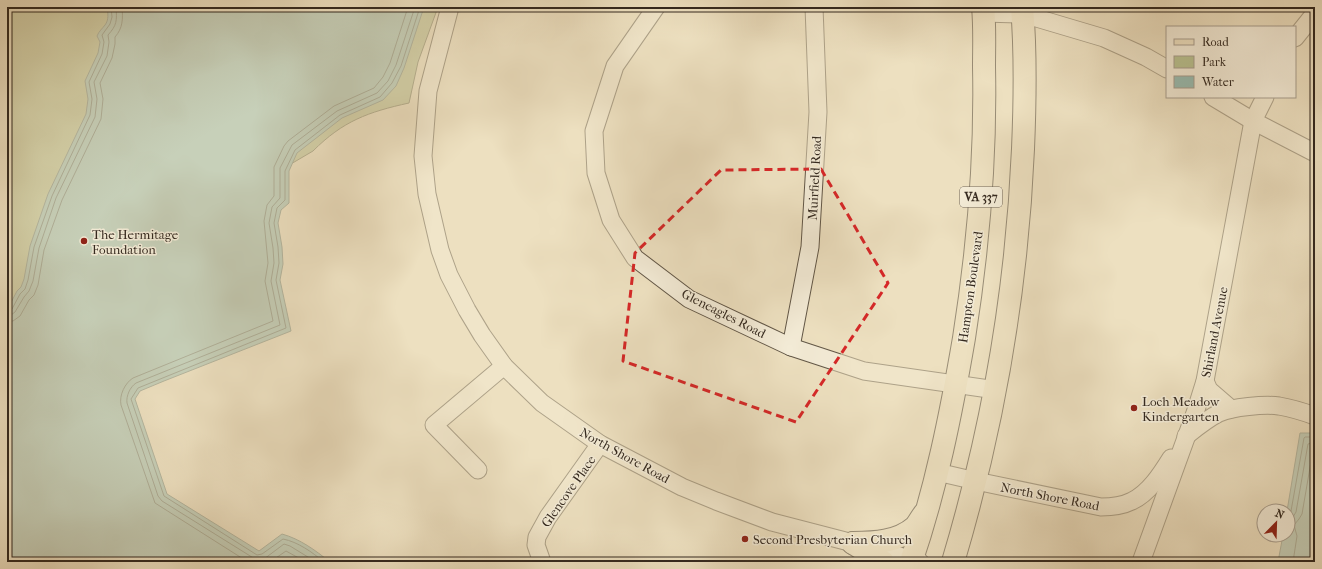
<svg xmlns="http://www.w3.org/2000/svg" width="1322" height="569" font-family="'IM FELL French Canon',serif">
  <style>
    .green { fill: #b9c291; stroke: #767658 }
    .water { fill: #99bdb2; stroke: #718277 }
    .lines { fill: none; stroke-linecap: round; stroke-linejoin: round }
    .shore { stroke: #667368; stroke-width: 1 }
    .minor-casing { stroke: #625747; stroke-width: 19 }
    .major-casing { stroke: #34291f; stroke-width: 24 }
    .minor { stroke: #f3ebd6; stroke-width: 17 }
    .major { stroke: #ede0c0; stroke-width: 22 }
    .marked { fill: none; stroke: #d62828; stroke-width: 3; stroke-dasharray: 8 5; stroke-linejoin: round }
    .poi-dot { fill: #8f2418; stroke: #f3ebd6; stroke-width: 1.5 }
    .labels { text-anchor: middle; stroke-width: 3; stroke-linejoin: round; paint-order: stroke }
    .shield { fill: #f3ebd6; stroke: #6d6356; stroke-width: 1 }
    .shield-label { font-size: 12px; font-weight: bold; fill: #34291f }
    .street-label { font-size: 13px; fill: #34291f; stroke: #f3ebd6 }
    .poi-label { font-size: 13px; fill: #34291f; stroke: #f3ebd6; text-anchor: start }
  </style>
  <rect width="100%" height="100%" fill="#ede0c0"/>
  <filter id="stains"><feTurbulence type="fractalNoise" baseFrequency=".005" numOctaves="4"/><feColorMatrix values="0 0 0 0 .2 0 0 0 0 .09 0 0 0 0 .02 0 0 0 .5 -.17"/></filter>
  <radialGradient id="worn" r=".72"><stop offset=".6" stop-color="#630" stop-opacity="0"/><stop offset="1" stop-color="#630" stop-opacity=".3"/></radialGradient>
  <path class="green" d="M7,7H438L418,62L409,103C368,112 343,121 313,151L7,331Z"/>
  <g class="water">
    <path d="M107,7H424L404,68L396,86L383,100L342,118L297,153L289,171V203L281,210L278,223L282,247L283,264L280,280L291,331L164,381L140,391L135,399L167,494L259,551L282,534C300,539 315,550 330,562H7V310L17,291L21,287L24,279L30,246L48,194L86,114L88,99L85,81L98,53L100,42L97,36C99,31 102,29 105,25C109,20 108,13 107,7Z"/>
    <path d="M1300,433H1315V562H1278L1283,535H1288V511H1287Z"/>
  </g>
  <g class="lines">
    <g class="shore">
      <path d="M7,310L12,309L20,294L25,289L28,280L34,247L52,196L90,115L92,99L89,82L102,54L104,42L102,35L110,24L112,17L111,7"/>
      <path d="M7,315H11L15,312L24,297L29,291L33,281L39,248L56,198L95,117L97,99L94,82L107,56L109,42L108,35C117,25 117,21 116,7"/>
      <path d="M7,321H13L20,316L29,300L34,295L38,285L44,250L62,200L101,119L103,99L100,83L112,58L115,44V37C123,28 123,19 122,7"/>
      <path d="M1288,515L1291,511L1304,438L1305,437H1315"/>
      <path d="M1288,520L1293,517L1296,512L1308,444L1315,442"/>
      <path d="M248,562L155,503L121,405C119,395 125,383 133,378L273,321L265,281L268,263L264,221L267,205L274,196V167L284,146L288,141L334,106L374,88L383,77L390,63L408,7"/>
      <path d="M270,562L286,551L306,562"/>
      <path d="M316,562L290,546L284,544L264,559L260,560L255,559L162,501L158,496L127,403C126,396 130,387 136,383L280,325L271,281L274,263L273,248L269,223L272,207L280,198V168L292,145L337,111L377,93L388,81L396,65L415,7"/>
      <path d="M324,562C312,552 298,542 283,539L262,554L257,555L164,496L131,399L138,388L286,328L276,280L279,263L278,247L274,223L277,208L285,200V171L295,150L340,115L380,97L392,83L401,66L420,7"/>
      <path d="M1293,562L1297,536L1294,525L1299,519L1302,514L1313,450L1315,448"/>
    </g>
    <g class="minor-casing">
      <g id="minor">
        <path d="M450,7L428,91L423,156L427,194L440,250L449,275L467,310L482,335L504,366L542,403L600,444L682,487L716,501L772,522L853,543L920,562"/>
        <path d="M656,7L615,66L594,131L596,173L611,220L635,258L689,299L791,347L864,371L996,390"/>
        <path d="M983,13L1023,14L1104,38L1146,57L1167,69"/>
        <path d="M1295,38L1315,13"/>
        <path d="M1213,97L1253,121L1315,153"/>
        <path d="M791,347L810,247L818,112L814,7"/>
        <path d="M1205,381L1209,390L1231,409"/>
        <path d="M1186,436C1196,428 1207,419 1219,413C1232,407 1265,404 1279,406C1291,408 1304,412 1315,416"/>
        <path d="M478,470L434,425L504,366"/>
        <path d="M937,472L976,481L1101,507C1111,507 1122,506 1132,501C1149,493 1161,474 1171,458"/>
        <path d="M542,562L536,545L537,537L548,517L600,444"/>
        <path d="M1141,562L1195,413L1205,381L1253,121L1265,97"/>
      </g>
    </g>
    <g class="major-casing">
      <g id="major">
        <path d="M853,543C874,543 898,542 915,527C918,524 921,518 924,514"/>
        <path d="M853,543L883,562"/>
        <path d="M911,562C936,489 951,414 964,338C978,249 986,158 984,67C984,47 985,27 983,7"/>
        <path d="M953,562C993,428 1017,289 1023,149C1025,102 1026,54 1022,7"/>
      </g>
    </g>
    <use href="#minor" class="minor"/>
    <use href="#major" class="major"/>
  </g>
  <path d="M0 0H1322V569H0ZM821,169L888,283L796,422L623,361L635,253L721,170Z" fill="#ede0c0" fill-opacity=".55" fill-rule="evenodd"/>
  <path class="marked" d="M821,169L888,283L796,422L623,361L635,253L721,170Z"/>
  <g class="poi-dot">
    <circle cx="84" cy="241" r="4"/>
    <circle cx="1134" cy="408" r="4"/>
    <circle cx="745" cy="539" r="4"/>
  </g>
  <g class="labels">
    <rect class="shield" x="960" y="187" width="42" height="20" rx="3"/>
    <g class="shield-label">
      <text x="981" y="201">VA 337</text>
    </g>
    <g class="street-label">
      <text transform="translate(814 178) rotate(-87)" y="5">Muirfield Road</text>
      <text transform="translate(970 287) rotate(-82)" y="5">Hampton Boulevard</text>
      <text transform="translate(724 313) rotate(27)" y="5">Gleneagles Road</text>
      <text transform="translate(1214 332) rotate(-79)" y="5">Shirland Avenue</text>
      <text transform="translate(625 455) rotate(29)" y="5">North Shore Road</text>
      <text transform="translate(568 491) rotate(-55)" y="5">Glencove Place</text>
      <text transform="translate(1050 496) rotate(11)" y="5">North Shore Road</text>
    </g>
    <g class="poi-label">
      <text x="92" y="239">The Hermitage<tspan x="92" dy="15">Foundation</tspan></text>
      <text x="1142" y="406">Loch Meadow<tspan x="1142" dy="15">Kindergarten</tspan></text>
      <text x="753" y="544">Second Presbyterian Church</text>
    </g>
  </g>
  <rect width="1322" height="569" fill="none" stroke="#ede0c0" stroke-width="24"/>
  <rect x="8" y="8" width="1306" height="553" fill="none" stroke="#34291f" stroke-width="2"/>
  <rect x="12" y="12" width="1298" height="545" fill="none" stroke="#34291f"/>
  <rect x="1166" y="26" width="130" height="72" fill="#f3ebd6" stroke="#a79d8d"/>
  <rect x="1174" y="39" width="20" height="6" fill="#ede0c0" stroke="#a79d8d"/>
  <text x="1202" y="46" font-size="12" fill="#34291f">Road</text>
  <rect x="1174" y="56" width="20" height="12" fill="#b9c291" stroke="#a79d8d"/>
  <text x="1202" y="66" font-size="12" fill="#34291f">Park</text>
  <rect x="1174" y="76" width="20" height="12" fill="#99bdb2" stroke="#a79d8d"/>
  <text x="1202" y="86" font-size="12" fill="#34291f">Water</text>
  <g transform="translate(1276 523) rotate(23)"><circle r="19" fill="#f3ebd6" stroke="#a79d8d"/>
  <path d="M0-3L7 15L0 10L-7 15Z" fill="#8f2418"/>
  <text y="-6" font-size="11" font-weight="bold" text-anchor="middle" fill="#34291f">N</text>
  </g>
  <rect width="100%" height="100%" filter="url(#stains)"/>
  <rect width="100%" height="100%" fill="url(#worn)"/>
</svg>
